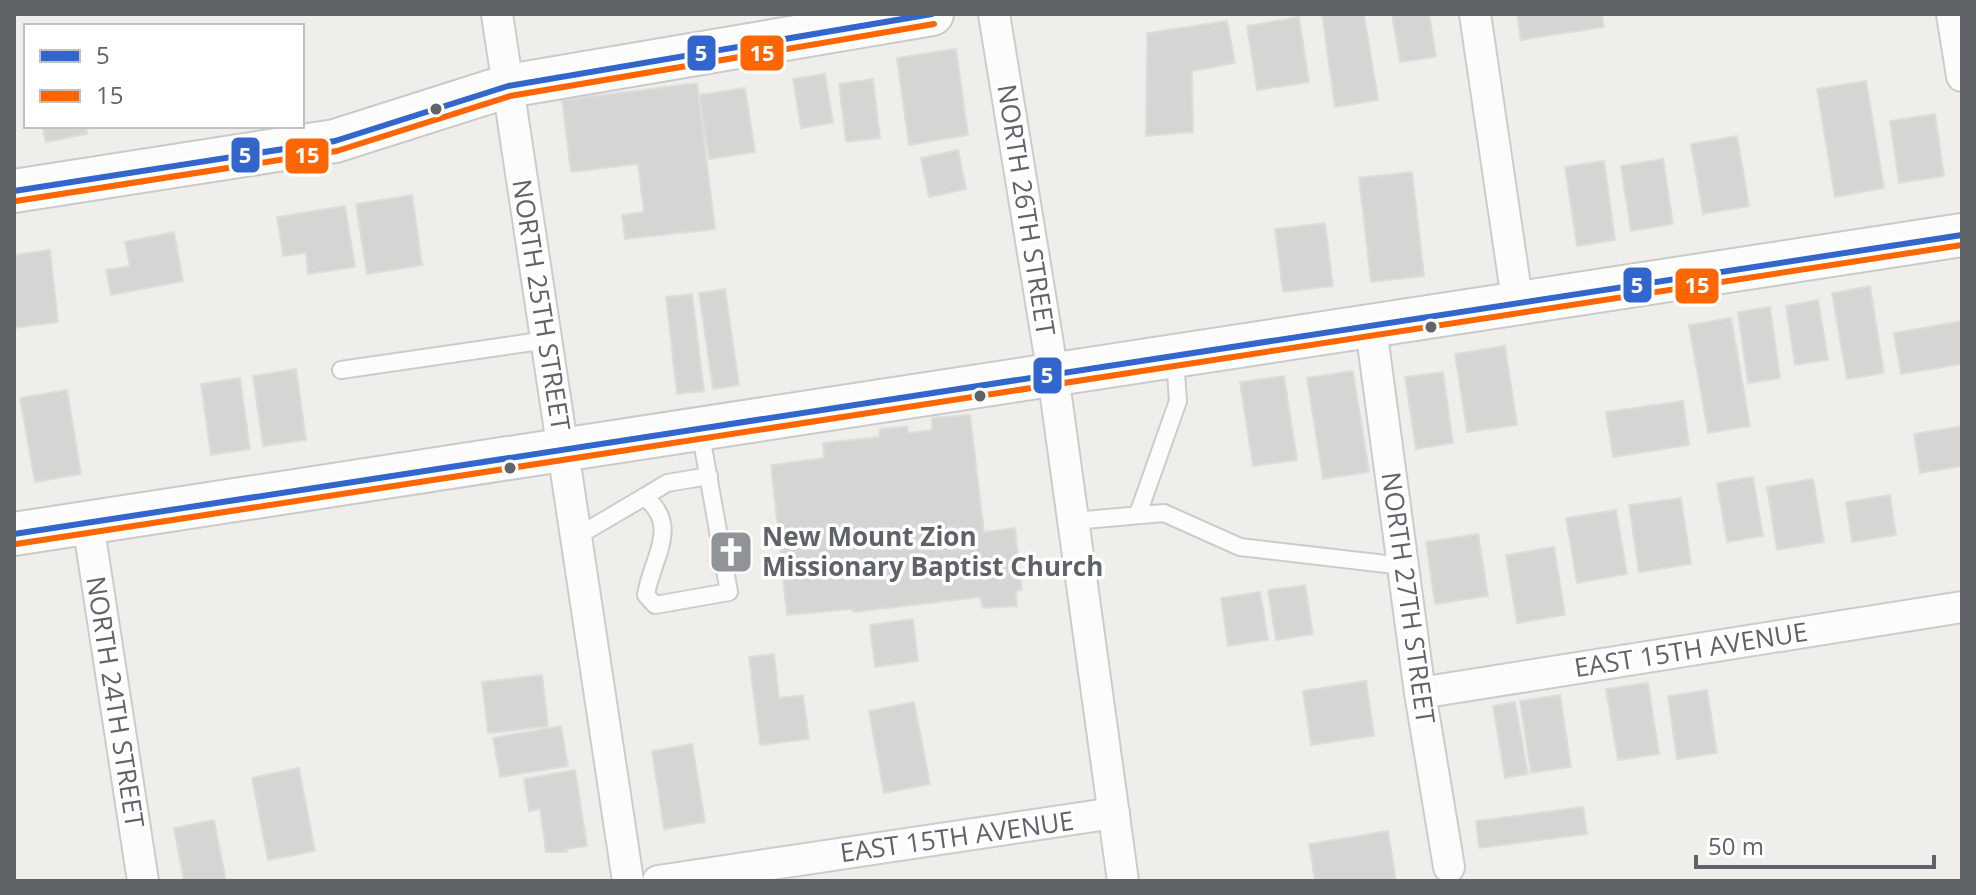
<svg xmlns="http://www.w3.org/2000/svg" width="1976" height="895" font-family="'Open Sans',sans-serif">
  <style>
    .building { fill: #d6d5d3; stroke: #deddd9; stroke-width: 2 }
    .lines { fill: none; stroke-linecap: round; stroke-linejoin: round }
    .service-casing { stroke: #cbcccc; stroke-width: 20 }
    .minor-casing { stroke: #cbcccc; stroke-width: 34 }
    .secondary-casing { stroke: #cacacb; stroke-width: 46 }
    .service { stroke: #fdfcfc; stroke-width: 16 }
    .minor { stroke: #fdfcfc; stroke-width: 30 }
    .secondary { stroke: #fdfcfc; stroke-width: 42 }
    .bus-1-casing { stroke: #fff; stroke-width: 12 }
    .bus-2-casing { stroke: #fff; stroke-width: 12 }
    .bus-1 { stroke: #36c; stroke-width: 6 }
    .bus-2 { stroke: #f60; stroke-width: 6 }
    .bus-dot { fill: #5f6368; stroke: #fff; stroke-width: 3 }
    .labels { text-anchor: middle; stroke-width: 7; stroke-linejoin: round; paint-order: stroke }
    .street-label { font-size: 26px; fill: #5f6368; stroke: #fff }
    .poi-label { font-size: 26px; font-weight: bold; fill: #5f6368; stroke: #fff; text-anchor: start }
    .line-badge { stroke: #fff; stroke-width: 3 }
    .badge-label { font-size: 22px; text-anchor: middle; font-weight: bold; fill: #fff }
  </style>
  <rect width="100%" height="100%" fill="#efeeea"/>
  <g class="building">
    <path d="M1322,14H1364L1378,100L1335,107Z"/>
    <path d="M1392,14H1429L1436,57L1400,62Z"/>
    <path d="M1517,14H1602L1604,27L1521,40Z"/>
    <path d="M1299,17L1309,82L1257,90L1247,26Z"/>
    <path d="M1227,21L1235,63L1192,71L1193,132L1146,136L1147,33Z"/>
    <path d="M956,49L968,135L909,145L897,58Z"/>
    <path d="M825,74L833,123L801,128L793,79Z"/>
    <path d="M873,79L880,138L846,142L839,84Z"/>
    <path d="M1866,81L1884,188L1835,197L1817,89Z"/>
    <path d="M697,83L715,229L625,239L622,215L644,212L638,164L571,172L562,100Z"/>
    <path d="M745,88L755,152L709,159L699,95Z"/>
    <path d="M1935,114L1944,176L1899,183L1890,121Z"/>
    <path d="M42,126H86L87,134L46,142Z"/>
    <path d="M1737,136L1749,206L1703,214L1691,144Z"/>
    <path d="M958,150L966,189L929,197L921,158Z"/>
    <path d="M1663,159L1673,224L1631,231L1621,166Z"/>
    <path d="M1604,161L1615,240L1577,246L1565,167Z"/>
    <path d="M1412,172L1424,276L1371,282L1359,178Z"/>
    <path d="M412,195L422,265L367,274L356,204Z"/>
    <path d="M345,206L355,267L308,274L306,253L283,256L277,217Z"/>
    <path d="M1325,223L1333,286L1283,292L1275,229Z"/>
    <path d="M174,232L183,281L111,295L106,270L130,266L125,242Z"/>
    <path d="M50,250L58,322L14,328V255Z"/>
    <path d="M1870,286L1884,373L1847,379L1832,293Z"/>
    <path d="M725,289L739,385L713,389L699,293Z"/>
    <path d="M692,294L704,391L677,394L666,297Z"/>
    <path d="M1818,300L1828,360L1795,365L1786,306Z"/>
    <path d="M1770,307L1780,378L1748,383L1738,312Z"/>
    <path d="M1731,318L1750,426L1708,433L1689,325Z"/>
    <path d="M1962,321V364L1901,374L1894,333Z"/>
    <path d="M1505,346L1517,425L1467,432L1455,354Z"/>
    <path d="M296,369L306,440L263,446L253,376Z"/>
    <path d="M1353,371L1369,472L1323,479L1307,378Z"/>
    <path d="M1443,372L1453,443L1416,449L1405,377Z"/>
    <path d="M1284,376L1297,460L1253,466L1240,382Z"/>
    <path d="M240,378L250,449L211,455L201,384Z"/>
    <path d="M67,390L81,474L35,482L20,398Z"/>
    <path d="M1683,401L1689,445L1613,457L1606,412Z"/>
    <path d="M970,415L984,532L1015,528L1022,590L1016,591L1017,606L983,608L980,597L853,612V609L787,615L771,465L824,458L823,443L879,437L880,429L907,426L908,433L932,430V418Z"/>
    <path d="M1962,426V466L1920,473L1914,434Z"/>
    <path d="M1753,477L1763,536L1727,542L1717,483Z"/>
    <path d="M1813,479L1824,542L1777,550L1767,487Z"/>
    <path d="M1890,495L1896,535L1852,542L1846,502Z"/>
    <path d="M1681,498L1691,564L1639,572L1629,505Z"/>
    <path d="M1616,510L1627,574L1577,583L1566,518Z"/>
    <path d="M1478,534L1488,596L1435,604L1426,542Z"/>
    <path d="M1554,547L1565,615L1517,623L1506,555Z"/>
    <path d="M1305,585L1313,634L1276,640L1268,590Z"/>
    <path d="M1260,592L1268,640L1228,646L1221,598Z"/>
    <path d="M913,619L918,661L875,667L870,625Z"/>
    <path d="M774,654L779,698L803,695L809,739L760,745L749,657Z"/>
    <path d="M542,675L548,726L488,733L482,682Z"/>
    <path d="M1366,681L1374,736L1311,745L1303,691Z"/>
    <path d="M1648,683L1659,754L1618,760L1606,689Z"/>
    <path d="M1707,690L1717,753L1677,759L1668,696Z"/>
    <path d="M1560,695L1571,767L1531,773L1520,701Z"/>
    <path d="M914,702L930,784L884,793L869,711Z"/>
    <path d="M1515,702L1528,774L1505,778L1493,706Z"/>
    <path d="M561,726L568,766L500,777L493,738Z"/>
    <path d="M692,744L705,822L664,829L652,751Z"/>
    <path d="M299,768L315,851L268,860L252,778Z"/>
    <path d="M575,770L587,846L567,849V852H546L540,809L529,811L524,779Z"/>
    <path d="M1583,807L1587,834L1479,848L1476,821Z"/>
    <path d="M214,820L226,881H184L174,828Z"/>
    <path d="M1388,831L1396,881H1315L1309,844Z"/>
  </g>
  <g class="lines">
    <g class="service-casing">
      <g id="service">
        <path d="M341,370L547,340"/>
        <path d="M644,497L667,483L709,476"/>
        <path d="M1138,514L1178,401L1175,359"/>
        <path d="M1073,521L1164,513L1240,547L1403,566"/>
        <path d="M576,537L644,497C682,525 651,560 646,595L655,605L729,592L700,430"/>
      </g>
    </g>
    <g class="minor-casing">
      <g id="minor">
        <path d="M497,14L628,881"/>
        <path d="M994,14L1053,375L1123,881"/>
        <path d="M1475,14L1518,306"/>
        <path d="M1952,14L1962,76"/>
        <path d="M1371,328L1420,693L1449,867"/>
        <path d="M88,523L143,881"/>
        <path d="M1420,693L1962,607"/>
        <path d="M658,881L1114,813"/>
      </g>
    </g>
    <g class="secondary-casing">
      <g id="secondary">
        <path d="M14,191L335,141L508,86L932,14"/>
        <path d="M14,534L1962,235"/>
      </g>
    </g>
    <use href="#service" class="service"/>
    <use href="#minor" class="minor"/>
    <use href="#secondary" class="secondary"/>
    <g class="bus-1-casing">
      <g id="bus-1">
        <path d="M14,191L335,141L508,86L932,14"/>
        <path d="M14,534L1962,235"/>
      </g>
    </g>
    <g class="bus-2-casing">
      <g id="bus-2">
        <path d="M16,201L337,151L510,96L934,24"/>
        <path d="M16,544L1962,245"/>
      </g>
    </g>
    <use href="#bus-1" class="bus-1"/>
    <use href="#bus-2" class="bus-2"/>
  </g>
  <defs>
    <g id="church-square" transform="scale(2.3)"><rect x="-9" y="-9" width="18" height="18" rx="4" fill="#919496" stroke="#fff"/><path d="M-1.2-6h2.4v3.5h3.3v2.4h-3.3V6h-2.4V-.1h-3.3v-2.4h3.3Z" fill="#fff"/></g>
  </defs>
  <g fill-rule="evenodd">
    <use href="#church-square" x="731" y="552"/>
  </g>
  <g class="bus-dot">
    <circle cx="436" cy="109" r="7"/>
    <circle cx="1431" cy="327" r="7"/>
    <circle cx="980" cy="396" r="7"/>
    <circle cx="510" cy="468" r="7"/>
  </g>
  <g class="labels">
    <g class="street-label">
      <text transform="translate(1026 210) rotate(81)" y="9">NORTH 26TH STREET</text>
      <text transform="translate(541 305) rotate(81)" y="9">NORTH 25TH STREET</text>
      <text transform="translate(1408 598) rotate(82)" y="9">NORTH 27TH STREET</text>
      <text transform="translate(1691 650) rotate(-9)" y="9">EAST 15TH AVENUE</text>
      <text transform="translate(115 702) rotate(81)" y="9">NORTH 24TH STREET</text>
      <text transform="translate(957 837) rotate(-8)" y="9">EAST 15TH AVENUE</text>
    </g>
    <g class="poi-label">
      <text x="762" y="546">New Mount Zion<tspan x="762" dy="30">Missionary Baptist Church</tspan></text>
    </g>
  </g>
  <g class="line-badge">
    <rect x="739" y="34" width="46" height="38" rx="8" fill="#f60"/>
    <rect x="686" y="34" width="31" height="38" rx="8" fill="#36c"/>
    <rect x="230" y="136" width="31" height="38" rx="8" fill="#36c"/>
    <rect x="284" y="137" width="46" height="38" rx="8" fill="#f60"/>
    <rect x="1622" y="266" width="31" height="38" rx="8" fill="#36c"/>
    <rect x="1674" y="267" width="46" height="38" rx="8" fill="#f60"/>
    <rect x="1032" y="356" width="31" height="39" rx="8" fill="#36c"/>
  </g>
  <g class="badge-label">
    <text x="762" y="61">15</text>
    <text x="701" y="61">5</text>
    <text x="245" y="163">5</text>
    <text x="307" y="163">15</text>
    <text x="1637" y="293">5</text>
    <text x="1697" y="293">15</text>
    <text x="1047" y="383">5</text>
  </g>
  <rect width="1976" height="895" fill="none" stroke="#5f6368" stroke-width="32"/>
  <rect x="24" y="24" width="280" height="104" fill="#ffffff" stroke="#bfc1c3" stroke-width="2"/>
  <rect x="40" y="50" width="40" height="12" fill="#3366cc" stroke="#bfc1c3" stroke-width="2"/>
  <text x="96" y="64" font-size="24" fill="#5f6368">5</text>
  <rect x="40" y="90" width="40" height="12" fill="#ff6600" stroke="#bfc1c3" stroke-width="2"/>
  <text x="96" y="104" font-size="24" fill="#5f6368">15</text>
  <path d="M1696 855v12h238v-12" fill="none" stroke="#5f6368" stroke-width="4"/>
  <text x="1708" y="855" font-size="24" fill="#5f6368" stroke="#ffffff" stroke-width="6" paint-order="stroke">50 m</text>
</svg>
